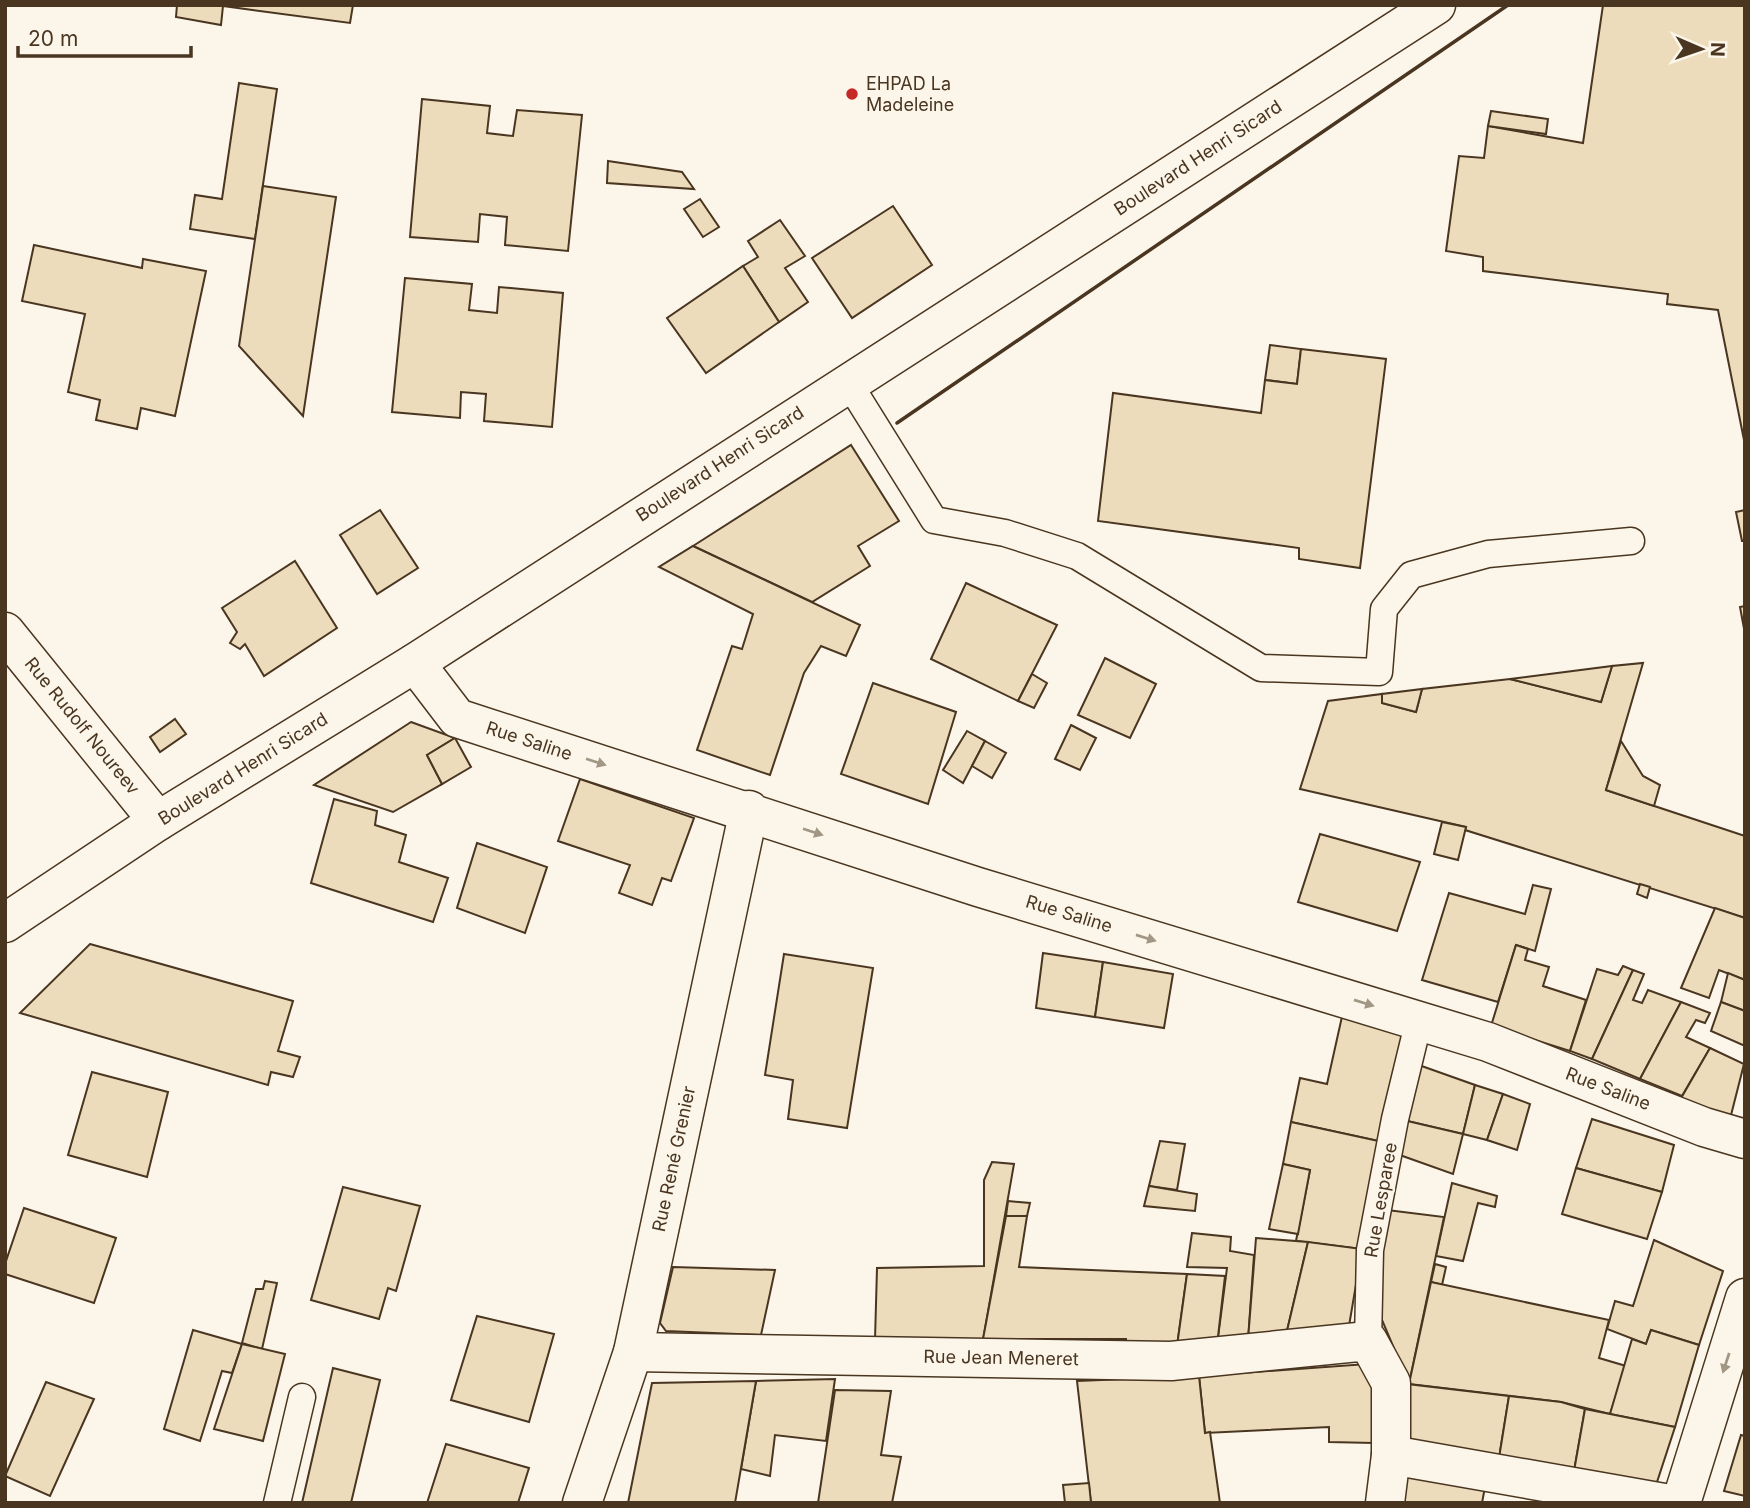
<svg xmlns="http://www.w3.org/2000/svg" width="1750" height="1508" font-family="Inter,sans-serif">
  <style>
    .building { fill: #ecdcbc; stroke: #4a3520; stroke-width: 2 }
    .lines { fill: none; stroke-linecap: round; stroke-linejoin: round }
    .lane-casing { stroke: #4a3520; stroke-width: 29 }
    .street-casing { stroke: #4a3520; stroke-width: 41 }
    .secondary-casing { stroke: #4a3520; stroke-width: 41 }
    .lane { stroke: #fbf6e9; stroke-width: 26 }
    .street { stroke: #fbf6e9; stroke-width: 38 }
    .secondary { stroke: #fbf6e9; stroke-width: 38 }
    .wall { stroke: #4a3520; stroke-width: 3.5 }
    .oneway { fill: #a29684 }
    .poi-dot { fill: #c62828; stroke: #fbf6e9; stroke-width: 2.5 }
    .labels { text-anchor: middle; stroke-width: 5; stroke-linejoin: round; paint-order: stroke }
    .poi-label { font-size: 18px; fill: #4a3520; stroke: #fbf6e9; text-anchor: start }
    .street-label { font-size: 18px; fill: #4a3520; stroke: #fbf6e9 }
  </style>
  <rect width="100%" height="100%" fill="#fbf6e9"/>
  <g class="building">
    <path d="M177,5H353L350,23L223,6L221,25L176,17Z"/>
    <path d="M1603,5H1745V445L1718,310L1667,304L1668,294L1483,271V257L1446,251L1459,156L1484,158L1488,126L1583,143Z"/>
    <path d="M239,83L277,89L255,239L190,229L195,195L222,199Z"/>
    <path d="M422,99L490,106L487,133L513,136L517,110L582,115L568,251L505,245L507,217L480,214L478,242L410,237Z"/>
    <path d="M1491,111L1548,119L1546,134L1488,126Z"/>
    <path d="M608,161L682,172L694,189L607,183Z"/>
    <path d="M263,186L336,197L303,416L239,346Z"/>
    <path d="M700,199L719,227L703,237L684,209Z"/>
    <path d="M893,206L932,265L852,318L812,258Z"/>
    <path d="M780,220L805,256L785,268L808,302L779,322L743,266L758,257L748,241Z"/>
    <path d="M34,245L142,268L143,259L206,271L175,416L141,408L137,429L96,420L100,400L68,392L85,314L22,301Z"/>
    <path d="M743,266L779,322L706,373L667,318Z"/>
    <path d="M405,278L472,284L469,310L497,313L499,287L563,293L552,427L484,421L486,394L461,392L460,418L392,412Z"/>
    <path d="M1270,345L1301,349L1297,384L1265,380Z"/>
    <path d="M1301,349L1386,359L1360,568L1299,559V548L1098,521L1113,393L1261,413L1265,380L1297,384Z"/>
    <path d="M851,445L899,521L858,546L870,566L812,602L693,546Z"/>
    <path d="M380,510L418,568L377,594L340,535Z"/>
    <path d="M1745,510V541H1742L1736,512Z"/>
    <path d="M693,546L860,625L846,656L821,646L804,673L770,775L697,750L732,646L742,649L753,614L659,567Z"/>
    <path d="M295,561L337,628L264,676L245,644L240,649L230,643L237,632L222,608Z"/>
    <path d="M966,583L1057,625L1018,701L931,659Z"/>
    <path d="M1745,606V634L1740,607Z"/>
    <path d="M1105,658L1156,684L1130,738L1078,715Z"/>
    <path d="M1643,663L1606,790L1745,836V918L1465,830L1466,827L1300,789L1328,701L1382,694V703L1416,712L1422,689L1510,679L1601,702L1612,666Z"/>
    <path d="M1612,666L1601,702L1510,679Z"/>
    <path d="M1032,674L1047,683L1034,708L1018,701Z"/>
    <path d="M873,683L956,712L928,804L841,774Z"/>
    <path d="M1422,689L1416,712L1382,703V694Z"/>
    <path d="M175,719L186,734L160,752L150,737Z"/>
    <path d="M411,722L455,738L427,755L442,784L393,812L314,785Z"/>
    <path d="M1071,725L1096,738L1080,770L1055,759Z"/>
    <path d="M967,731L985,741L963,783L943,770Z"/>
    <path d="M455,738L471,767L442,784L427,755Z"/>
    <path d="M985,741L1006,753L992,778L972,766Z"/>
    <path d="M1621,741L1643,776L1660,785L1654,806L1606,790Z"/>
    <path d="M580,779L694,818L671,881L662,878L652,905L619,893L630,865L558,841Z"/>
    <path d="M334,799L377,811L375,825L406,835L399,862L448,878L433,922L311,883Z"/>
    <path d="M1442,822L1466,827L1458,860L1434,854Z"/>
    <path d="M1320,834L1420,862L1397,931L1298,902Z"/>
    <path d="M477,843L547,867L525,933L457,908Z"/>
    <path d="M1640,884L1650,887L1647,898L1637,894Z"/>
    <path d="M1533,885L1551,889L1535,951L1516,945L1498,1002L1422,980L1449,893L1525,914Z"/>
    <path d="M1715,908L1745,918V980L1719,970L1709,998L1681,988Z"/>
    <path d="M90,944L293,1001L278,1051L300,1057L293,1077L271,1072L268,1085L20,1013Z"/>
    <path d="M1516,945L1528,949L1525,960L1549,967L1543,986L1586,1000L1570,1051L1491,1026Z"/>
    <path d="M1043,953L1103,962L1095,1017L1036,1008Z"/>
    <path d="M784,954L873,968L847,1128L788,1119L793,1080L765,1075Z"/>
    <path d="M1103,962L1173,974L1164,1028L1095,1017Z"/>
    <path d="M1623,966L1633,970L1592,1059L1570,1051L1597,969L1618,975Z"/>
    <path d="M1633,970L1644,974L1633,1000L1642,1003L1648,990L1681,1002L1640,1079L1592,1059Z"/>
    <path d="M1728,973L1745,980V1011L1721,1002Z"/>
    <path d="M1681,1002L1710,1013L1705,1023L1696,1020L1686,1037L1710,1048L1682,1096L1640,1079Z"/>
    <path d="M1721,1002L1745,1011V1046L1711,1031Z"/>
    <path d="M1343,1012L1403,1029L1383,1142L1291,1122L1300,1078L1327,1084Z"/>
    <path d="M1710,1048L1744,1064L1729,1123L1680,1100Z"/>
    <path d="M1416,1064L1475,1085L1463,1134L1403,1120Z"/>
    <path d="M92,1072L168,1092L147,1177L68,1155Z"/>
    <path d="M1475,1085L1503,1094L1487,1140L1463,1134Z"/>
    <path d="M1503,1094L1530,1104L1517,1150L1487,1140Z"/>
    <path d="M1592,1119L1674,1145L1662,1192L1576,1168Z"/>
    <path d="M1403,1120L1463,1134L1453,1174L1397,1154Z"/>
    <path d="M1291,1122L1383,1142L1362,1249L1296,1241L1310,1170L1283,1164Z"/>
    <path d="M1160,1141L1185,1144L1177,1190L1149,1186Z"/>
    <path d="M992,1162L1014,1164L983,1340H875L877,1268L984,1266V1180Z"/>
    <path d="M1283,1164L1310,1170L1298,1234L1269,1229Z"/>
    <path d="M1576,1168L1662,1192L1647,1239L1562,1214Z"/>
    <path d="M1452,1183L1497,1196L1495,1207L1478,1203L1463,1261L1436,1256Z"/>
    <path d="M1149,1186L1197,1194L1195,1211L1144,1206Z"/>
    <path d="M343,1187L420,1206L396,1291L388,1288L379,1319L311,1300Z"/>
    <path d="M1008,1201L1030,1203L1027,1216H1006Z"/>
    <path d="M24,1208L116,1238L94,1303L5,1274V1264Z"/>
    <path d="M1387,1210L1444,1217L1409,1384L1382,1320L1380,1247Z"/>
    <path d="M1006,1216H1027L1019,1267L1187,1274L1177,1346L1126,1344V1339H983Z"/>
    <path d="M1192,1233L1231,1237L1230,1251L1254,1255L1248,1340L1217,1345L1227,1268L1187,1267Z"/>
    <path d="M1256,1238L1308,1242L1286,1335L1248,1340Z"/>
    <path d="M1654,1240L1723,1271L1699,1345L1651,1330L1646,1344L1607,1329L1615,1301L1633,1306Z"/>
    <path d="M1308,1242L1362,1249L1349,1326L1286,1335Z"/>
    <path d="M1435,1264L1446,1267L1442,1285L1431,1282Z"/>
    <path d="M673,1267L775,1270L761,1335L666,1331L660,1323Z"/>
    <path d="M1187,1274L1225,1276L1217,1345L1177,1346Z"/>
    <path d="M265,1281L277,1283L262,1349L242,1343L256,1289H263Z"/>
    <path d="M1431,1282L1609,1320L1599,1358L1626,1366L1610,1414L1561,1402L1409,1384Z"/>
    <path d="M477,1316L554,1334L529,1422L451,1400Z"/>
    <path d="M193,1330L242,1344L232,1373L222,1371L200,1441L164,1429Z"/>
    <path d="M1651,1330L1699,1345L1675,1427L1610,1414L1632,1339L1646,1344Z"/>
    <path d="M242,1344L285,1354L263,1441L214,1429Z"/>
    <path d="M1367,1364L1378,1386L1374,1443L1329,1442V1427L1205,1433L1199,1376Z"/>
    <path d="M333,1368L380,1380L351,1503H302Z"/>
    <path d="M1199,1376L1205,1433L1210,1432L1220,1503H1091L1077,1381Z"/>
    <path d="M835,1379L826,1441L775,1435L770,1476L741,1469L756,1381Z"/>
    <path d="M756,1381L735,1503H628L652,1383Z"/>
    <path d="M46,1382L94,1399L50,1496L5,1476Z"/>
    <path d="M1407,1384L1509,1396L1499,1458L1410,1443Z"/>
    <path d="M835,1390L891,1391L881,1455L901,1457L892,1503H818Z"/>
    <path d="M1509,1396L1561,1402L1585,1409L1574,1471L1499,1458Z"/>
    <path d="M1585,1409L1675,1427L1656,1485L1574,1471Z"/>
    <path d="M1741,1435L1745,1436V1496L1724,1491Z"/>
    <path d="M446,1444L529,1468L518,1503H427Z"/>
    <path d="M1406,1472L1485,1487L1482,1503H1400Z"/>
    <path d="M1089,1483L1091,1503H1065L1063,1485Z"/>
  </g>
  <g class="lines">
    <g class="lane-casing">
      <g id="lane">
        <path d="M848,382L934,520L1005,533L1077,556L1261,668L1379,672L1384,609L1411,575L1488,554L1631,541"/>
        <path d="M1368,1341L1370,1250L1395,1119L1419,1020"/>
        <path d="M277,1503L302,1397"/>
      </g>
    </g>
    <g class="street-casing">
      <g id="street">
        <path d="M5,632L158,821"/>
        <path d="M415,663L457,718L978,887L1488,1042L1704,1127L1745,1139"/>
        <path d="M5,923L158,821L415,663L1436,5"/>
        <path d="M633,1352L1171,1361L1368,1341L1391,1383V1455L1385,1503"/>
        <path d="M1391,1455L1664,1503"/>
        <path d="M582,1503L633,1352L749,810"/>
      </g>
    </g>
    <g class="secondary-casing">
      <path id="secondary" d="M1681,1503L1745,1298"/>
    </g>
    <use href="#lane" class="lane"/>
    <use href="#street" class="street"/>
    <use href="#secondary" class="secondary"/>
    <path class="wall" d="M897,423L1508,5"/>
  </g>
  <defs><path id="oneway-solid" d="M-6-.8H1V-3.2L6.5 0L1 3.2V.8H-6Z" transform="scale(1.75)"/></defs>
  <g class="oneway">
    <use href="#oneway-solid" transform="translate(596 762) rotate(18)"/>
    <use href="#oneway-solid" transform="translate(813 832) rotate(18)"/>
    <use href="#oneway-solid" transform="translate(1146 938) rotate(17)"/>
    <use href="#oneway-solid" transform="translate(1364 1003) rotate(17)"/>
    <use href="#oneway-solid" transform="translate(1726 1363) rotate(108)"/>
  </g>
  <circle class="poi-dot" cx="852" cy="94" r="7"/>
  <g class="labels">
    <g class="poi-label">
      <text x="866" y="90">EHPAD La<tspan x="866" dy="21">Madeleine</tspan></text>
    </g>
    <g class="street-label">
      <text transform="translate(1198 158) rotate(-33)" y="6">Boulevard Henri Sicard</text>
      <text transform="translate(720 464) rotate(-33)" y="6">Boulevard Henri Sicard</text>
      <text transform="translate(82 726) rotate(51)" y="6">Rue Rudolf Noureev</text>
      <text transform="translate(529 741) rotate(18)" y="6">Rue Saline</text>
      <text transform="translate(243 769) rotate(-32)" y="6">Boulevard Henri Sicard</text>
      <text transform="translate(1069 914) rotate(17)" y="6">Rue Saline</text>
      <text transform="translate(1608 1089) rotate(21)" y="6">Rue Saline</text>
      <text transform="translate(674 1159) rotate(-78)" y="6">Rue René Grenier</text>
      <text transform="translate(1381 1200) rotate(-80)" y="6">Rue Lesparee</text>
      <text transform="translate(1001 1358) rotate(1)" y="6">Rue Jean Meneret</text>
    </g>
  </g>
  <rect width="1750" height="1508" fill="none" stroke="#4a3520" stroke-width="14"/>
  <g transform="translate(1701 49) rotate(92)" stroke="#fbf6e9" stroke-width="5" paint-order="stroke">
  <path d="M0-5L12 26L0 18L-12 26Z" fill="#4a3520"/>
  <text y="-10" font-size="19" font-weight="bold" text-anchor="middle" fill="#4a3520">N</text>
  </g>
  <path d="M18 46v10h173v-10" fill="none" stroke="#4a3520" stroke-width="3.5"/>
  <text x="28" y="46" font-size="21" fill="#4a3520" stroke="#fbf6e9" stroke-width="5" paint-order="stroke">20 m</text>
</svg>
